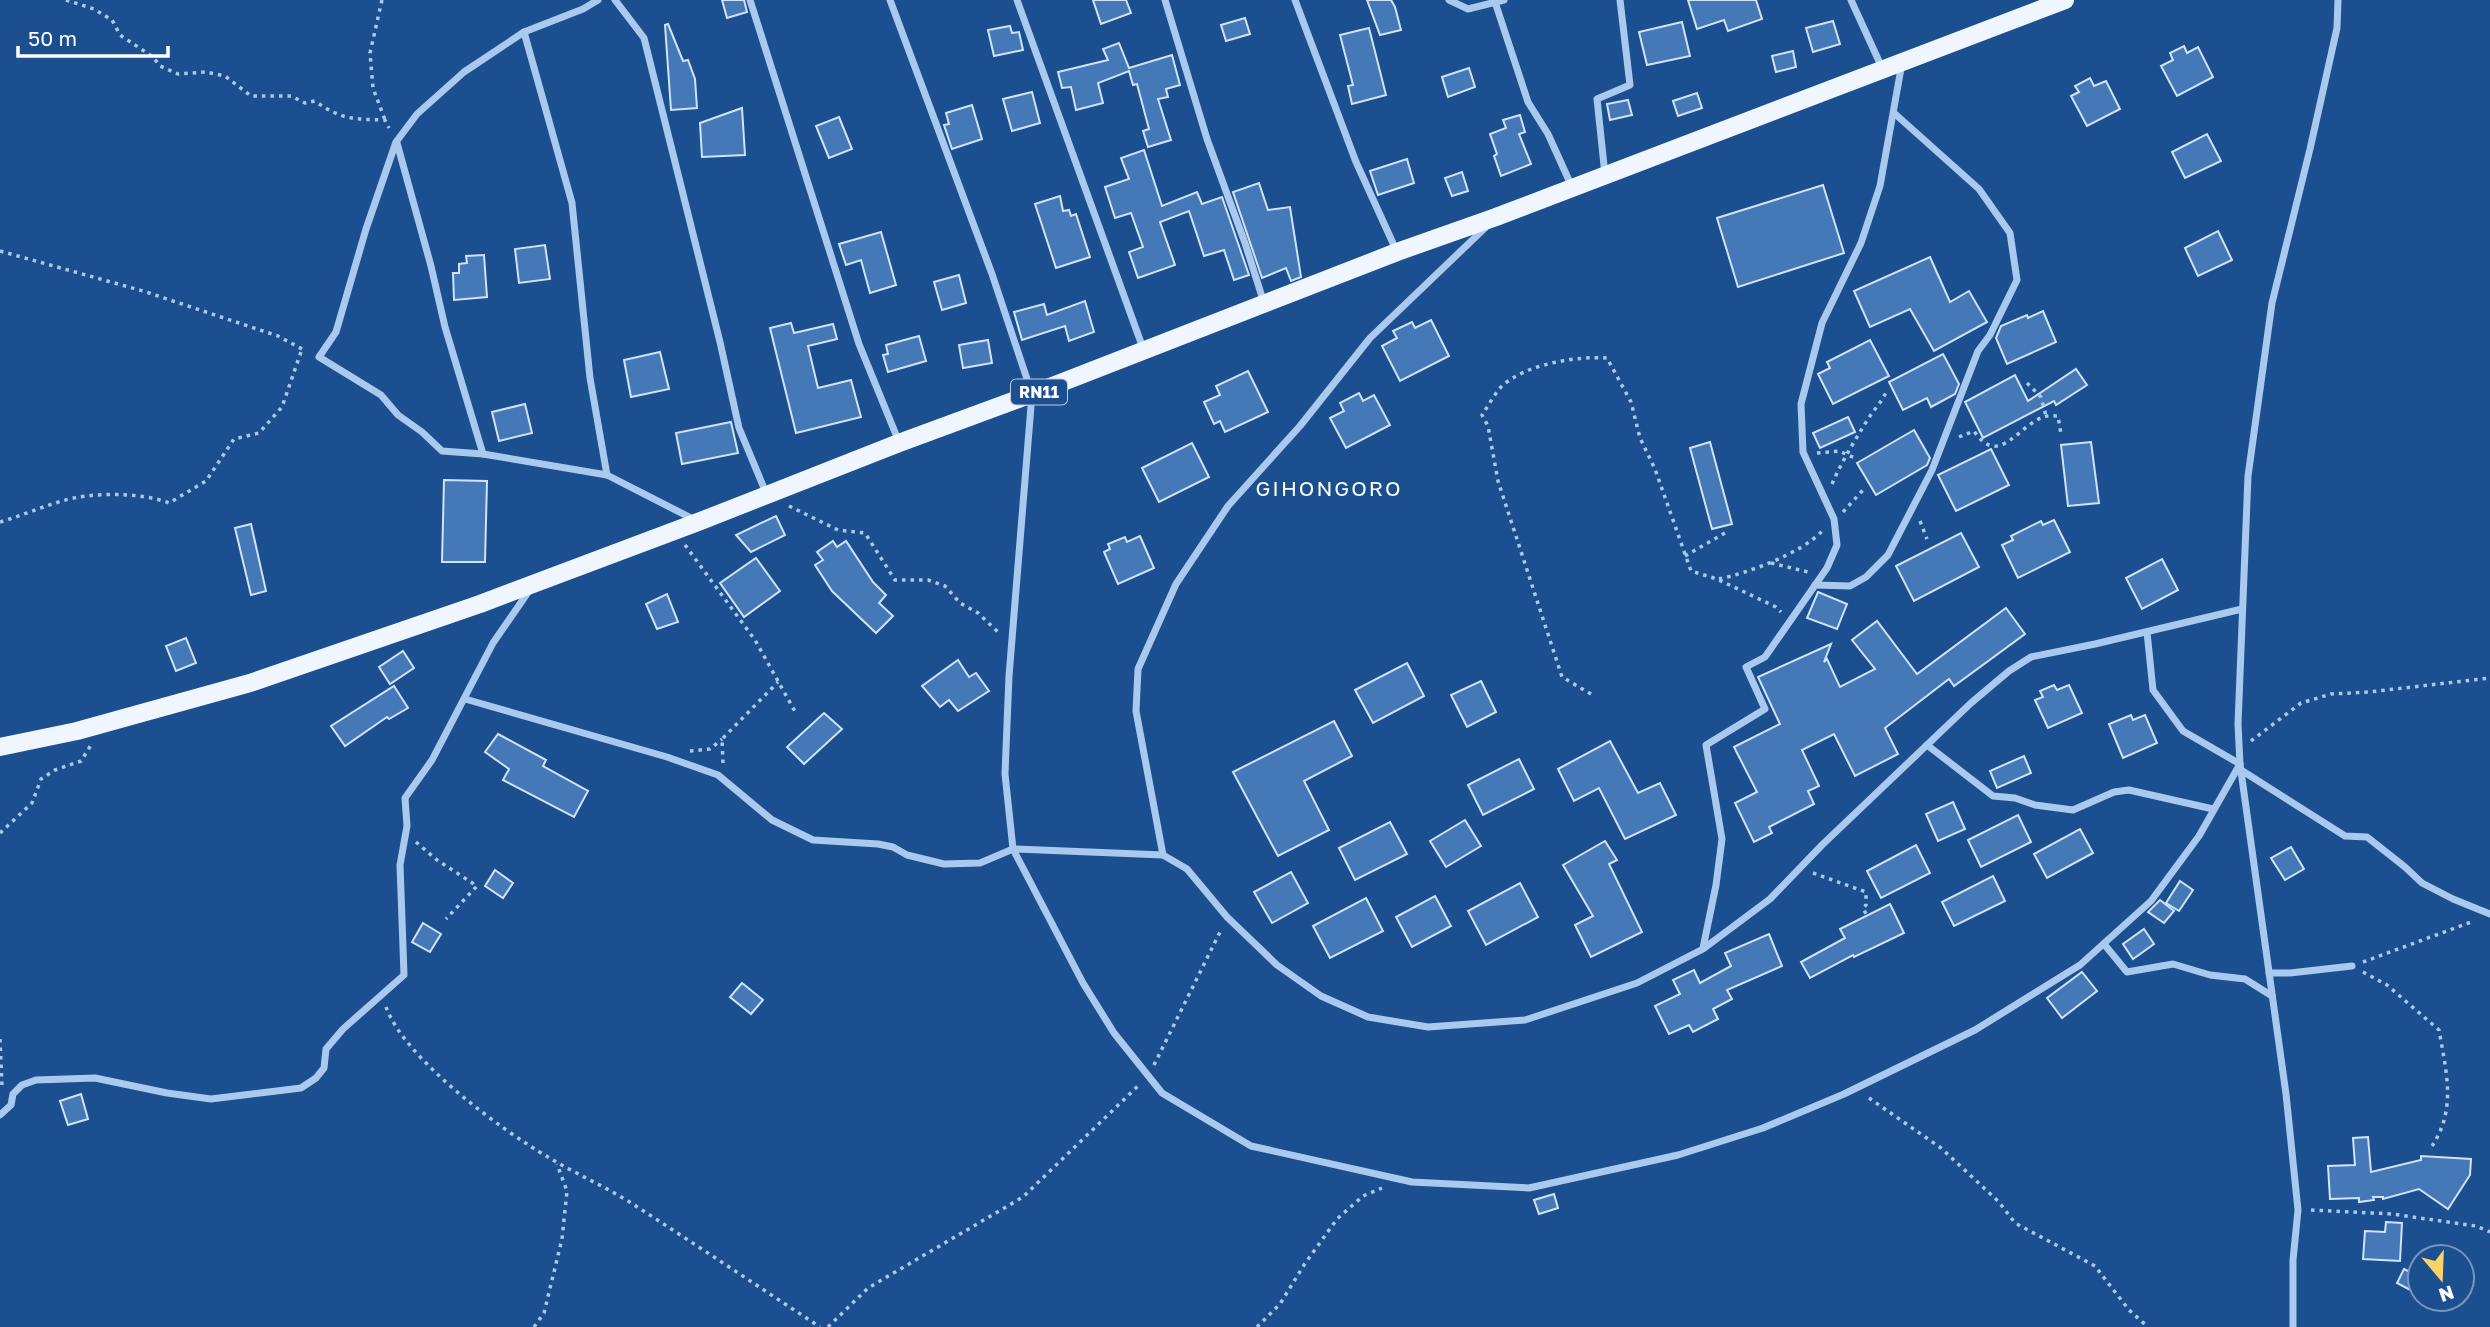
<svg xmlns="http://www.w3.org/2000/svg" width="2490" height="1327" font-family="'Golos Text',sans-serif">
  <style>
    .building { fill: #4478b7; stroke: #cfe3fa; stroke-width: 2 }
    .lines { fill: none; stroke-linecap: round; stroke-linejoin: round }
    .path { stroke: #a9c9ee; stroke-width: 3.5; stroke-dasharray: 3.5 5; stroke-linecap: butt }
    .street { stroke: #a9c9ee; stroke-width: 7 }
    .primary { stroke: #f0f6ff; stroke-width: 18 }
    .labels { text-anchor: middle; stroke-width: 5; stroke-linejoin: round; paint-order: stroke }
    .shield { fill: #1b4f8f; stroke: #bbcadd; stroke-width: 2 }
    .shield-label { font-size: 16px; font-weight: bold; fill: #fff }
    .quarter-label { font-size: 21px; letter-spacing: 2px; fill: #fff; stroke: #1b4f8f }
  </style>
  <rect width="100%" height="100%" fill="#1b4f8f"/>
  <g class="building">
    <path d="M722,0H744L747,12L727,18Z"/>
    <path d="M1093,0H1126L1131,13L1101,24Z"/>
    <path d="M1367,0H1391L1395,7L1401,30L1380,35Z"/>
    <path d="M1688,0H1756L1762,19L1728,31L1724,20L1697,29Z"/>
    <path d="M1245,18L1250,34L1226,41L1221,25Z"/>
    <path d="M1833,21L1840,44L1813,52L1806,28Z"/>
    <path d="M1682,22L1690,56L1647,65L1639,32Z"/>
    <path d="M668,24L683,61L688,60L695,79L697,108L671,110L665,25Z"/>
    <path d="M1010,26L1012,33L1019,32L1023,50L994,56L988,30Z"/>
    <path d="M1369,28L1386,95L1352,104L1348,86L1353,85L1340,35Z"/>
    <path d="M1119,43L1129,68L1172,55L1180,85L1166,89L1168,97L1158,99L1171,140L1148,147L1143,131L1149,129L1137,84L1133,85L1129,71L1098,83L1103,103L1076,110L1071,87L1062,88L1058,72L1108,60L1103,49Z"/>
    <path d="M2184,46L2187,53L2198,47L2213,77L2177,96L2161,66L2173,60L2170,53Z"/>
    <path d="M1793,51L1796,67L1776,72L1772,56Z"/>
    <path d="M1469,68L1475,87L1448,97L1442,77Z"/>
    <path d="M2090,78L2094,86L2106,81L2120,109L2087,126L2071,96L2079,92L2075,86Z"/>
    <path d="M1032,92L1040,123L1012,131L1003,99Z"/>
    <path d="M1697,93L1702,108L1678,116L1673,101Z"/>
    <path d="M1628,100L1632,115L1610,120L1607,104Z"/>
    <path d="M972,105L982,139L952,149L944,125L949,124L946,113Z"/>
    <path d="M742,108L745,155L702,157L700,123Z"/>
    <path d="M1520,115L1525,132L1519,134L1531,164L1501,176L1494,156L1497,154L1490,134L1506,128L1503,120Z"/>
    <path d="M839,117L852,149L829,158L816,126Z"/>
    <path d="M2207,134L2221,161L2185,178L2172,152Z"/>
    <path d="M1144,150L1162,206L1197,192L1202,204L1222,197L1249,275L1234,280L1224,250L1204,256L1189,211L1160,222L1175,265L1138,278L1129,252L1143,247L1131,213L1115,218L1105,187L1129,179L1121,158Z"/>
    <path d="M1407,159L1414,183L1378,195L1370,171Z"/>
    <path d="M1462,172L1468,191L1452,196L1445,178Z"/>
    <path d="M1259,183L1268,210L1290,207L1301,277L1291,281L1286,268L1262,278L1233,192Z"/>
    <path d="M1823,185L1844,253L1738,287L1717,218Z"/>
    <path d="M1060,196L1063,211L1069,210L1071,216L1076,214L1090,257L1056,268L1035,204Z"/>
    <path d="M2218,231L2232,260L2198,276L2185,248Z"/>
    <path d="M881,232L896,285L870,293L861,260L846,265L839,244Z"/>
    <path d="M545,245L550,279L519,283L515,249Z"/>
    <path d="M484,255L487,297L454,300L453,273H459V264L467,263L466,256Z"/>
    <path d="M1930,257L1950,302L1969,291L1987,322L1934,351L1910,309L1870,327L1854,291Z"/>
    <path d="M959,275L966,303L942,310L934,282Z"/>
    <path d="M1085,301L1094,332L1069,341L1065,326L1022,340L1014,312L1044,304L1047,315Z"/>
    <path d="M2043,311L2056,342L2007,364L1996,338L2001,326L2027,315L2028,318Z"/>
    <path d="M1431,320L1449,356L1400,381L1382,346L1397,338L1393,331L1412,322L1415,328Z"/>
    <path d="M791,323L794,333L833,324L837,339L808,346L818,388L851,380L861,417L796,433L770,328Z"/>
    <path d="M919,336L926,361L888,372L883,355L888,354L886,345Z"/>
    <path d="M988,340L992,363L963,368L959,345Z"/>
    <path d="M1870,340L1889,376L1833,404L1818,374L1830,368L1827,362Z"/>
    <path d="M660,352L669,389L631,397L624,360Z"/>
    <path d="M1943,354L1959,384L1955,394L1931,407L1927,398L1903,410L1889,382Z"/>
    <path d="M2076,369L2087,385L2056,405L2054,401L1983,438L1965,402L2015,375L2028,401Z"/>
    <path d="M1248,371L1268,412L1225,432L1220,421L1214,424L1204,402L1220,395L1216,386Z"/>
    <path d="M1359,393L1363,401L1374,395L1390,425L1346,448L1330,418L1344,411L1340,403Z"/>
    <path d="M525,404L532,433L499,441L492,412Z"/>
    <path d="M1848,417L1855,432L1820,448L1813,433Z"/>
    <path d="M731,422L738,453L682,464L676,433Z"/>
    <path d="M1914,430L1930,458L1927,465L1876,495L1857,463Z"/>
    <path d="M1710,442L1732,524L1712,529L1690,448Z"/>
    <path d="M2091,442L2099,503L2068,506L2061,445Z"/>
    <path d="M1192,443L1209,477L1159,502L1142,468Z"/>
    <path d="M1991,449L2009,485L1956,511L1938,475Z"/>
    <path d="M444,480L487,481L485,562H442Z"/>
    <path d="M776,516L785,535L751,552L736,535Z"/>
    <path d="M2054,520L2070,552L2018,578L2002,545L2013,540L2011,536L2041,521L2043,525Z"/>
    <path d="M251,524L266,591L251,595L235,528Z"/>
    <path d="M1961,533L1979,567L1914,601L1896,566Z"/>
    <path d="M1140,536L1154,568L1118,584L1104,552L1110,549L1108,544L1125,537L1127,542Z"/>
    <path d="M833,541L837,547L846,541L873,582L886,595L879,603L893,616L876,633L832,591L815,565L823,560L817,552Z"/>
    <path d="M756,558L780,591L744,617L720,583Z"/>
    <path d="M2162,559L2178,590L2142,609L2126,578Z"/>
    <path d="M1818,592L1847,604L1837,629L1807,618Z"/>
    <path d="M667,594L678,622L657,629L646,604Z"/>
    <path d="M2006,608L2025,634L1954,686L1949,679L1885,728L1898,754L1855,776L1834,734L1802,750L1819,786L1808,791L1814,804L1769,827L1772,833L1754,842L1735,803L1757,792L1734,747L1780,724L1758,677L1831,644L1824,662L1827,659L1840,687L1875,669L1852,640L1877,621L1917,674Z"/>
    <path d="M186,638L196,663L176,671L166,646Z"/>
    <path d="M403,651L414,668L390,684L379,667Z"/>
    <path d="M958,660L969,677L976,673L989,691L958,711L949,700L940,707L922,686Z"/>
    <path d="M1407,663L1424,696L1373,723L1355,690Z"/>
    <path d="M1481,681L1496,712L1467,727L1451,695Z"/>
    <path d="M2054,685L2057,690L2069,685L2082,713L2048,728L2035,700L2043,697L2040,691Z"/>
    <path d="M394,686L408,708L389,719L387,717L345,746L331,726Z"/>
    <path d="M824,713L842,729L804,764L787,747Z"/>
    <path d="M2131,715L2133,720L2145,715L2157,743L2123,758L2109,724Z"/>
    <path d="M1334,721L1352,756L1304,781L1329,830L1278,856L1233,772Z"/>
    <path d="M498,734L546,760L543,766L588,791L574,817L503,780L509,769L485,752Z"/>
    <path d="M1610,741L1638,793L1660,783L1676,815L1625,839L1599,788L1574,801L1558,769Z"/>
    <path d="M2024,756L2031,773L1997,788L1990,771Z"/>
    <path d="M1519,759L1534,789L1483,815L1468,785Z"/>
    <path d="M1953,802L1965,829L1938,841L1926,814Z"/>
    <path d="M2018,815L2031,842L1981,867L1968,840Z"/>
    <path d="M1465,820L1481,846L1446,867L1430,841Z"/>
    <path d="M1390,822L1407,854L1355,880L1339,848Z"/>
    <path d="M2080,829L2093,853L2047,878L2034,854Z"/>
    <path d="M1605,841L1617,860L1609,864L1642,932L1591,957L1575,925L1593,916L1563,865Z"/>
    <path d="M1916,845L1930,873L1881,898L1867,871Z"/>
    <path d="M2291,847L2304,869L2285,880L2271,858Z"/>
    <path d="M495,870L513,883L503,898L485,886Z"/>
    <path d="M1291,872L1308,903L1272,923L1254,892Z"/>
    <path d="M1993,876L2005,901L1954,926L1942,902Z"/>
    <path d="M2180,881L2193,890L2179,911L2166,903Z"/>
    <path d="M1520,883L1538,917L1486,945L1468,911Z"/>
    <path d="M1435,896L1451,926L1412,947L1396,917Z"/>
    <path d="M1366,898L1383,931L1330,958L1313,926Z"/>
    <path d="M2160,900L2174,911L2164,923L2148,912Z"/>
    <path d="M1890,904L1904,933L1854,957L1853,955L1810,978L1801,962L1845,938L1840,929Z"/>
    <path d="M423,923L441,934L430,952L412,942Z"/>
    <path d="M2144,929L2154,944L2133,959L2123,944Z"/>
    <path d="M1769,934L1782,966L1727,990L1732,999L1713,1009L1718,1019L1693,1032L1689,1025L1669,1034L1655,1006L1680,994L1673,980L1694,970L1700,983L1731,966L1725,953Z"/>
    <path d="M2082,972L2097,991L2062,1018L2047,998Z"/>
    <path d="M742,983L763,1000L751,1014L730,997Z"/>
    <path d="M81,1094L88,1119L68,1125L60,1101Z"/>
    <path d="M2368,1137L2371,1172L2421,1160V1156L2471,1159L2470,1175L2448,1209L2419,1189L2383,1199V1197H2373L2374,1200L2359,1202V1198L2330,1199L2328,1166L2355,1165L2353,1138Z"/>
    <path d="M1554,1194L1558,1208L1539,1214L1534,1200Z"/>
    <path d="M2386,1222L2402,1223L2400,1261L2363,1259L2365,1231L2385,1232Z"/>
    <path d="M2404,1269L2420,1277V1295L2397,1283Z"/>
  </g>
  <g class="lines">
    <g class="path">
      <path d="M66,0L94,9L112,20L120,35L153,57L160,66L178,74L206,72L225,76L251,96H291L305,103L315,101C342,120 352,119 385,120L389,128"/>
      <path d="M382,0L370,53L373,88L385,120"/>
      <path d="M0,251L143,291L278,336L304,350"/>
      <path d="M2027,383L2041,397L2046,416"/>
      <path d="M1959,437L1974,431C2000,470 2019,422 2047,416C2050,415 2054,416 2058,416L2061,434"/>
      <path d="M1817,453L1839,451L1855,458"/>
      <path d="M1832,484C1842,461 1855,440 1868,419C1875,408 1882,402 1887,390"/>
      <path d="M789,506L838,530L865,533L895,580H928L945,586L960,603L978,613L1000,634"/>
      <path d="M1843,512L1863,490"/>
      <path d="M1920,521L1927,539"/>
      <path d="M0,522C21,516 41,507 62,501C91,492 141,492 169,503L206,481L234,439L259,433L282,407L302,349"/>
      <path d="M685,545L755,640L797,715"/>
      <path d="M1685,556L1725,533"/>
      <path d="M1771,563L1808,572"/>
      <path d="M1719,579C1748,573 1802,553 1822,531"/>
      <path d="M1591,694L1562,677L1498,481L1488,426L1482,415C1488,406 1494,395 1501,387C1525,364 1576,356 1607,358L1631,402L1640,438L1655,469L1691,571L1717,579L1776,607L1781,612"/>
      <path d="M2251,741L2301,703L2331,694L2369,692L2490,678"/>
      <path d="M690,751L710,749L722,739"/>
      <path d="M723,763L722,739L778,682"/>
      <path d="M0,833L32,803L41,779L55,770L81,761L91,745"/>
      <path d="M416,842L437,860L477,886L446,919"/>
      <path d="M1813,873L1866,892V905L1863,908L1866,914"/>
      <path d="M2363,962L2474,921"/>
      <path d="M2363,972L2387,985L2439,1030C2446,1071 2457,1109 2432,1146"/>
      <path d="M386,1007C405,1059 500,1129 548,1157C574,1173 602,1185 628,1201C692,1242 756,1285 820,1327"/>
      <path d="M0,1039L2,1086"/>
      <path d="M1154,1065L1222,928"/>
      <path d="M1869,1098L1941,1148L1999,1202L2015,1223L2095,1266L2129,1310L2148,1327"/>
      <path d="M2311,1210L2392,1214L2476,1226L2490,1232"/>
      <path d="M534,1327L544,1313L562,1239L567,1191L557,1164"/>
      <path d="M828,1327L868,1288L1023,1197L1139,1085"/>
      <path d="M1257,1327L1280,1304L1304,1265L1337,1219L1363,1196L1382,1188"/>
    </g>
    <g class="street">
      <path d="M598,0L583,9L524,32L464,72L417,114L396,142L366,229L336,332L319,357L381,395L398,415L422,432L442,451L483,454L607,475L695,520"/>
      <path d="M615,0L644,38L720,342L739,428L766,493"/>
      <path d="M750,0L859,344L899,442"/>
      <path d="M890,0L992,274L1032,394L1009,676L1005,774L1013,849L1083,983L1114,1033L1162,1093L1251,1146L1412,1182L1529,1188L1678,1155L1763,1128L1844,1094L1975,1030L2080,965L2151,901L2199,836L2240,764L2183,731L2153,690L2147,632"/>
      <path d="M1017,0L1144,351"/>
      <path d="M1165,0L1207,139L1245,243L1264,303"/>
      <path d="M1295,0L1356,162L1397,252"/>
      <path d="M1449,0L1468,9L1504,0"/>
      <path d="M1851,0L1883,70"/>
      <path d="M1495,2L1528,102L1548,134L1572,187"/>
      <path d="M524,32L572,203L590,378L607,475"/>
      <path d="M397,143L431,266L445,327L483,454"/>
      <path d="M1605,175L1597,99L1630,85L1620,0"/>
      <path d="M1815,585L1850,586L1866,577L1888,555L1932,470L1978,351L1990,335L2017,280L2010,233L1979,189L1894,113"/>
      <path d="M465,699L667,757L718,775L772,820L813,840L878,844L893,847L907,855L944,864L980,863L1013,849L1163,855L1187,869L1227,917L1277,965L1321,996L1368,1017L1428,1027L1525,1020L1637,983L1703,949L1770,899L1822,845L1971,703L2009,671L2031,657L2095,644L2242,609"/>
      <path d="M1927,745L1993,796L2015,798L2035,805L2073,810L2114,792L2129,790L2213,809"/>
      <path d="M2241,770L2345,836L2367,837L2405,867L2422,883L2453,899L2490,914"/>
      <path d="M1163,855L1136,711L1138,669L1176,584L1228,506L1300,426L1370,338L1488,225"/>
      <path d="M2104,944L2127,972L2173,964L2210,975L2245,979L2272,996"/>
      <path d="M1703,948L1716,885L1722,839L1706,745L1765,709L1746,667L1765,657L1827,568L1837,545L1834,519L1803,452L1801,404L1822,323L1861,243L1880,186L1902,63"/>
      <path d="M2269,973H2290L2352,966"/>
      <path d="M0,1115L11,1105L13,1094L22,1085L36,1080L95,1078L167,1093L211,1099L301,1088L316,1078L324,1068L326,1049L343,1029L404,975L400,865L407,826L405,798L432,760L493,643L531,588"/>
      <path d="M2293,1327V1260L2298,1210L2286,1094L2240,764L2238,724L2248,476L2272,303L2310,149L2337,28L2338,0"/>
    </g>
    <path class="primary" d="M0,747L77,731L250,683L480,604L698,522L899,443L1032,394L1397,252L1496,217L2065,0"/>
  </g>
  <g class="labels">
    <rect class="shield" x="1011" y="379.5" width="56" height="25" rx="5"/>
    <g class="shield-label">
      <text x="1039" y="398">RN11</text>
    </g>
    <g class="quarter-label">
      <text x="1329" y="496">GIHONGORO</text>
    </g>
  </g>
  <g transform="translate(2441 1278) rotate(161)"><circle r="33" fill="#1b4f8f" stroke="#7695bc" stroke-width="2"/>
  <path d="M0-5L12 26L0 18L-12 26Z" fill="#ffd166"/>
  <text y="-10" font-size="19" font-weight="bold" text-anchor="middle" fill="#ffffff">N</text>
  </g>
  <path d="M18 46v10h150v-10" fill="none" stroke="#ffffff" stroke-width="3.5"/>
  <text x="28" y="46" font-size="21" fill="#ffffff" stroke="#1b4f8f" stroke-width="5" paint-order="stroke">50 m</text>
</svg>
